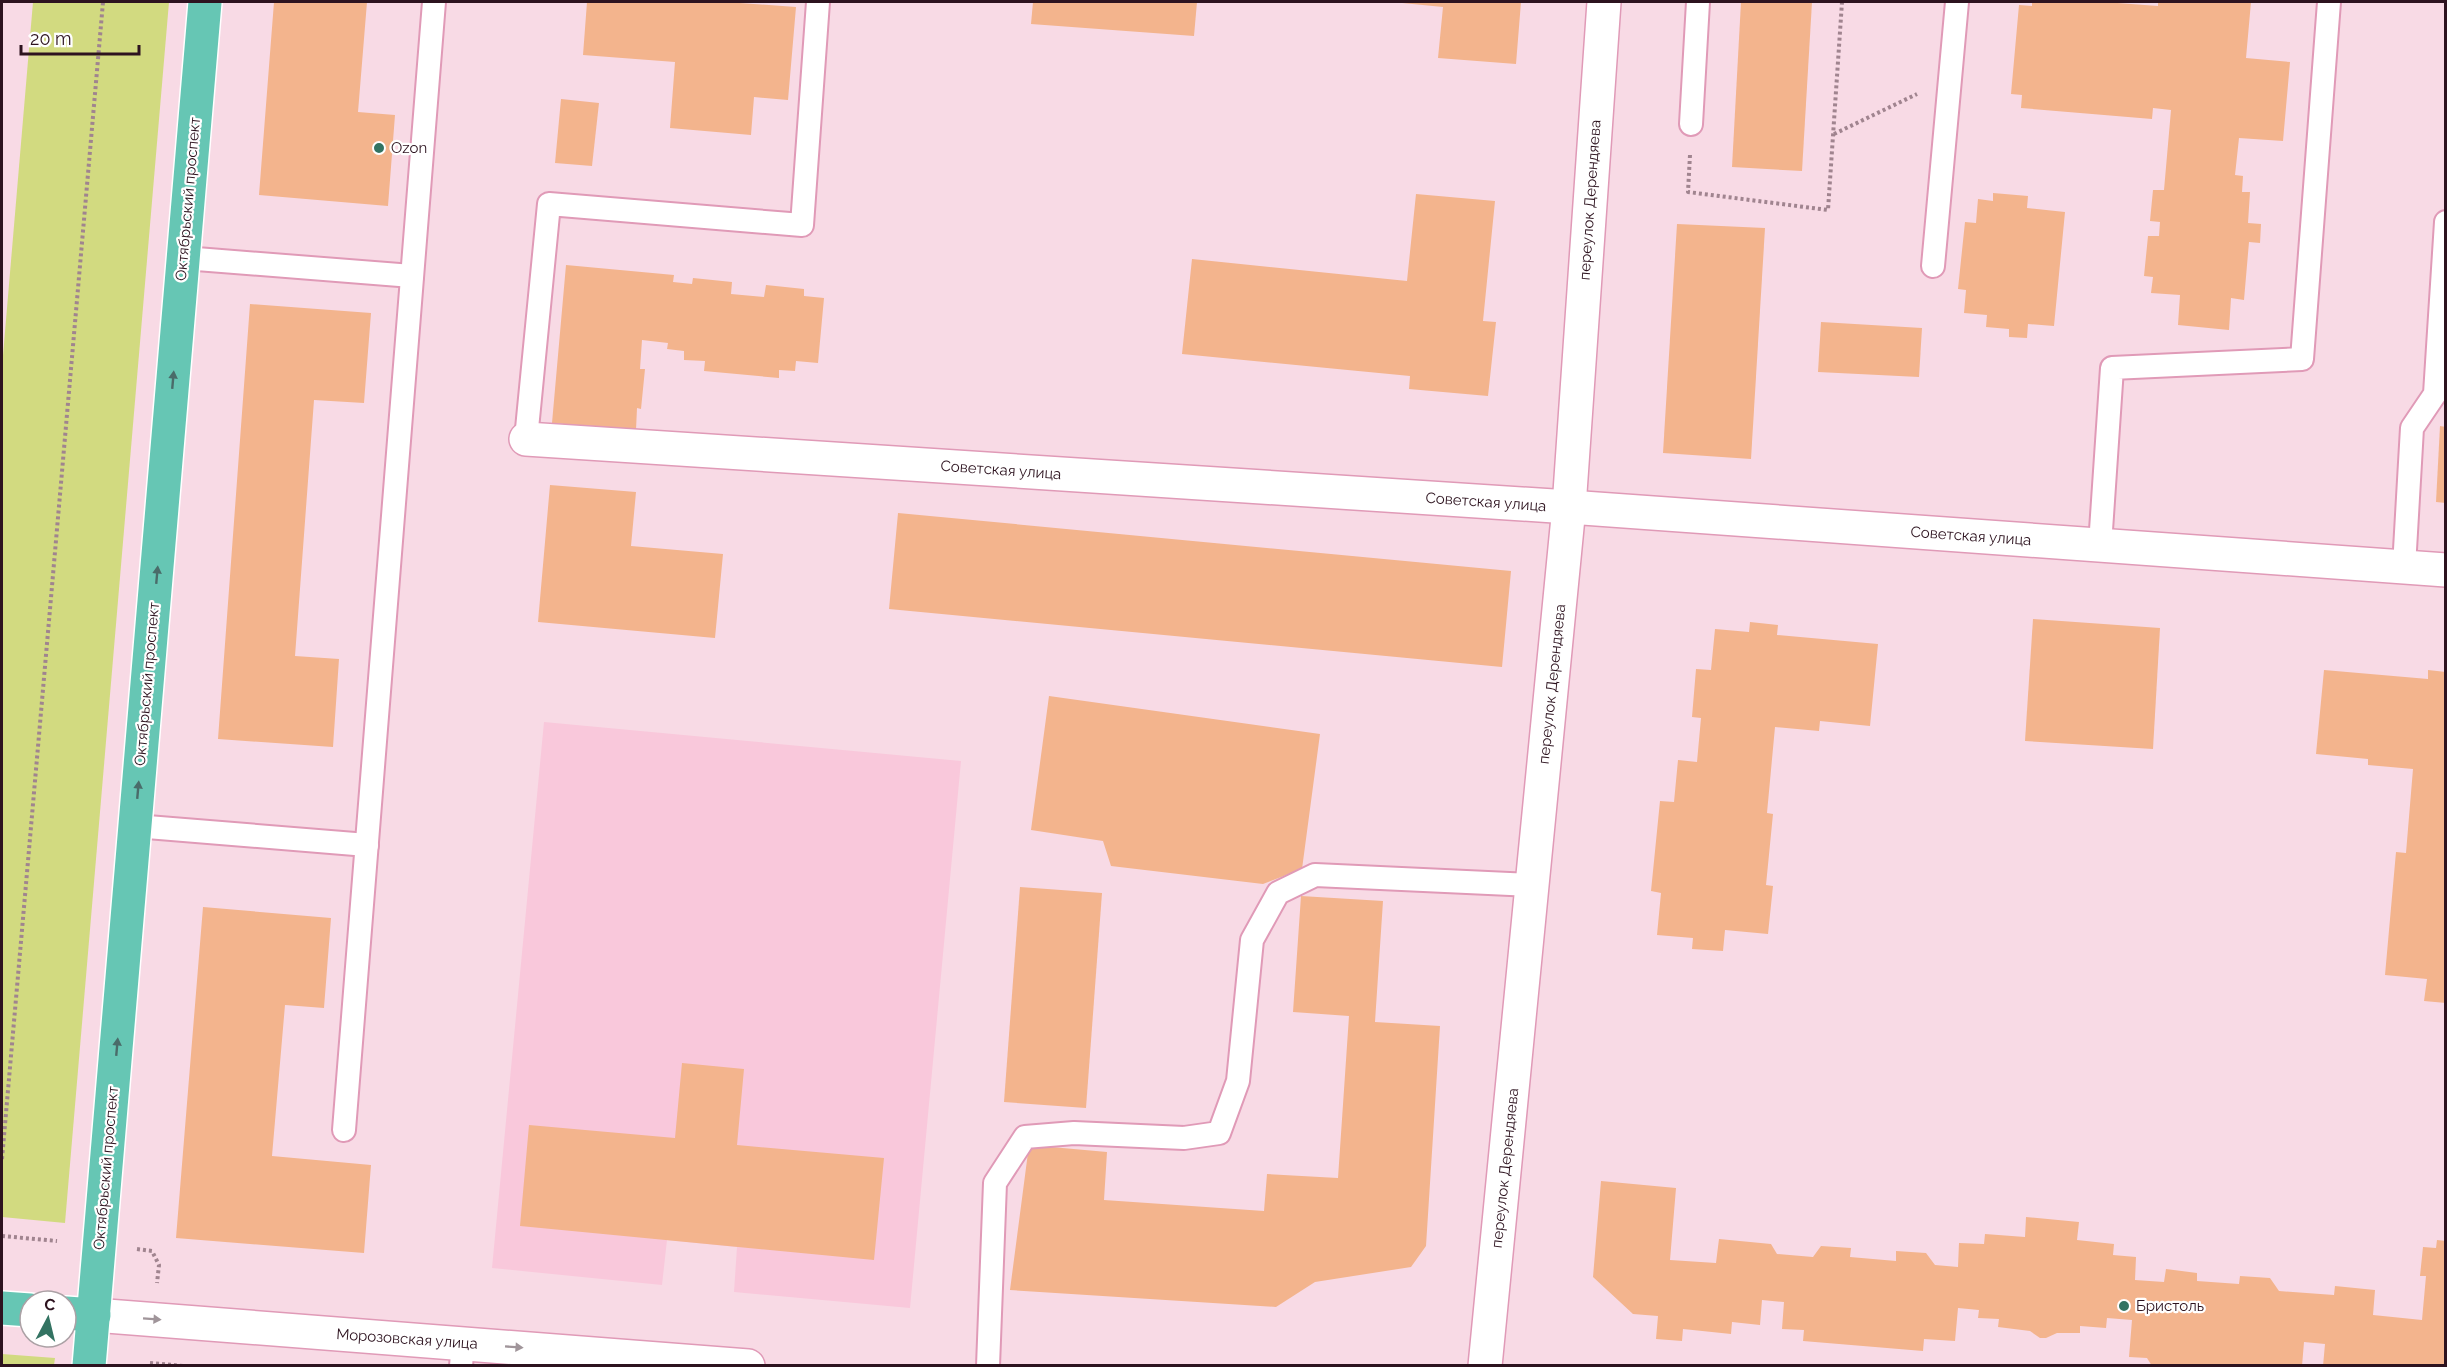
<svg xmlns="http://www.w3.org/2000/svg" width="2447" height="1367" font-family="Raleway,sans-serif">
  <style>
    .built { fill: #f9c8db }
    .green { fill: #d2da80 }
    .building { fill: #f3b48d }
    .lines { fill: none; stroke-linecap: round; stroke-linejoin: round }
    .lane-casing { stroke: #e09ab7; stroke-width: 26 }
    .street-casing { stroke: #e09ab7; stroke-width: 36 }
    .primary-casing { stroke: #fff; stroke-width: 36 }
    .path { stroke: #a0848f; stroke-width: 4; stroke-dasharray: 3 3; stroke-linecap: butt }
    .lane { stroke: #fff; stroke-width: 22 }
    .street { stroke: #fff; stroke-width: 33 }
    .primary { stroke: #66c6b4; stroke-width: 33 }
    .oneway { fill: #4a6c6a }
    .oneway2 { fill: #a0959a }
    .poi-dot { fill: #337362; stroke: #fff; stroke-width: 2 }
    .labels { text-anchor: middle; stroke-width: 4.5; stroke-linejoin: round; paint-order: stroke }
    .poi-label { font-size: 15px; fill: #2d131f; stroke: #fff; text-anchor: start }
    .street-label { font-size: 15px; fill: #2d131f; stroke: #fff }
  </style>
  <rect width="100%" height="100%" fill="#f8dae5"/>
  <path class="built" d="M544,722L961,761L910,1308L734,1292L737,1247L667,1240L662,1285L492,1268Z"/>
  <g class="green">
    <path d="M33,2H169L65,1223L2,1217V367Z"/>
    <path d="M2,1354L55,1358L54,1365H2Z"/>
  </g>
  <g class="building">
    <path d="M274,2H367L358,112L395,115L388,206L259,195Z"/>
    <path d="M587,2H726L796,7L788,100L754,97L751,135L670,128L675,62L583,55Z"/>
    <path d="M1033,2H1197L1194,36L1031,24Z"/>
    <path d="M1392,2H1521L1516,64L1438,58L1443,7Z"/>
    <path d="M1741,2H1812L1802,171L1732,167Z"/>
    <path d="M2032,2H2104L2158,6V2H2251L2246,58L2290,62L2283,141L2239,138L2235,175L2243,176L2242,192H2250L2248,223L2261,224L2260,243L2249,242L2244,300L2231,298L2229,330L2178,325L2180,295L2151,293L2153,277L2144,276L2148,236H2159L2160,222L2150,221L2153,190H2164L2171,110L2153,108L2152,119L2021,108L2022,95L2011,94L2019,5L2032,6Z"/>
    <path d="M561,99L599,103L592,166L555,163Z"/>
    <path d="M1993,193L2028,196L2027,208L2065,212L2054,326L2028,324L2027,338L2009,337V329L1986,327L1987,315L1964,313L1966,290L1958,289L1965,222L1976,223L1978,199L1993,201Z"/>
    <path d="M1416,194L1495,201L1483,321L1496,322L1488,396L1409,389L1410,376L1182,354L1192,259L1407,281Z"/>
    <path d="M1677,224L1765,228L1751,459L1663,453Z"/>
    <path d="M566,265L674,275L673,282L692,284L693,278L732,282L731,294L764,297L766,285L804,289V296L824,298L818,363L796,361L795,371L779,370V378L704,371L705,361L684,360V351L667,349L668,343L642,340L640,369H645L641,409L637,408L636,430L552,423Z"/>
    <path d="M250,304L371,313L364,403L314,400L295,656L339,659L333,747L218,739Z"/>
    <path d="M1821,322L1922,328L1919,377L1818,372Z"/>
    <path d="M2440,426L2446,427V503L2436,502Z"/>
    <path d="M550,485L636,492L631,546L723,554L715,638L538,622Z"/>
    <path d="M898,513L1511,571L1502,667L889,609Z"/>
    <path d="M2033,619L2160,628L2153,749L2025,741Z"/>
    <path d="M1750,622L1778,625L1777,635L1878,644L1870,726L1820,721L1819,731L1775,727L1767,813L1773,814L1766,885L1773,886L1768,934L1725,930L1723,951L1692,949L1693,938L1657,935L1661,893L1651,891L1660,801L1674,802L1678,760L1697,762L1701,718L1692,717L1696,669L1711,670L1715,629L1749,632Z"/>
    <path d="M2324,670L2428,679V670L2446,672V1003L2424,1001L2427,979L2385,975L2396,852L2406,853L2413,769L2368,765V759L2316,754Z"/>
    <path d="M1049,696L1320,734L1302,869L1263,884L1111,866L1103,841L1031,830Z"/>
    <path d="M1020,887L1102,893L1086,1108L1004,1102Z"/>
    <path d="M1301,896L1383,901L1375,1022L1440,1026L1426,1246L1411,1267L1315,1282L1276,1307L1010,1290L1029,1145L1107,1152L1104,1200L1264,1211L1267,1174L1338,1178L1349,1016L1293,1012Z"/>
    <path d="M203,907L331,918L324,1008L285,1005L272,1156L371,1165L364,1253L176,1238Z"/>
    <path d="M682,1063L744,1069L737,1145L884,1158L874,1260L520,1226L529,1125L675,1138Z"/>
    <path d="M1601,1181L1676,1188L1670,1260L1716,1263L1719,1239L1771,1244L1777,1254L1813,1257L1821,1246L1851,1248L1850,1257L1896,1261V1251L1926,1253L1935,1265L1958,1267L1959,1243L1984,1244L1985,1234L2025,1237L2026,1217L2079,1222L2077,1240L2114,1244L2113,1255L2136,1257L2135,1280L2164,1282L2166,1269L2197,1273V1281L2239,1284L2240,1276L2270,1278L2279,1291L2334,1295L2335,1286L2375,1290L2373,1315L2422,1320L2426,1276H2420L2423,1247L2436,1248L2437,1240L2446,1241V1366H2323L2325,1344L2304,1342L2302,1366H2152L2147,1358L2129,1357L2132,1320L2107,1318L2106,1328L2080,1326V1333H2057L2046,1338H2040L2030,1331L1998,1327L1999,1319L1978,1318L1979,1310L1958,1308L1955,1341L1924,1339L1923,1351L1803,1341L1804,1330L1782,1329L1784,1302L1762,1300L1760,1325L1732,1322L1731,1334L1683,1329L1682,1341L1656,1339L1658,1316L1633,1314L1593,1277Z"/>
  </g>
  <g class="lines">
    <g class="lane-casing">
      <g id="lane">
        <path d="M1691,124L1698,2"/>
        <path d="M184,258L412,276"/>
        <path d="M1933,266L1957,2"/>
        <path d="M526,439L549,204L802,225L818,2"/>
        <path d="M2100,545L2112,368L2302,359L2329,2"/>
        <path d="M2404,567L2412,428L2435,394L2446,222"/>
        <path d="M135,826L367,845"/>
        <path d="M344,1130L434,2"/>
        <path d="M461,1366L463,1343"/>
        <path d="M988,1366L995,1183L1025,1137L1074,1133L1184,1138L1219,1133L1238,1081L1252,940L1278,893L1315,875L1532,885"/>
      </g>
    </g>
    <g class="street-casing">
      <g id="street">
        <path d="M526,439L1569,507L2446,570"/>
        <path d="M94,1315L748,1366"/>
        <path d="M1485,1366L1569,507L1604,2"/>
      </g>
    </g>
    <g class="primary-casing">
      <g id="primary">
        <path d="M2,1308L30,1310"/>
        <path d="M66,1313L94,1315"/>
        <path d="M89,1366L205,2"/>
      </g>
    </g>
    <g class="path">
      <path d="M1834,134L1917,94"/>
      <path d="M1690,155L1688,192L1828,210L1842,2"/>
      <path d="M2,1159L103,2"/>
      <path d="M2,1236L57,1241"/>
      <path d="M137,1249L152,1251L159,1265L157,1283"/>
      <path d="M150,1363L184,1366"/>
    </g>
    <use href="#lane" class="lane"/>
    <use href="#street" class="street"/>
    <use href="#primary" class="primary"/>
  </g>
  <defs><path id="oneway-solid" d="M-6-.8H1V-3.2L6.5 0L1 3.2V.8H-6Z" transform="scale(1.5)"/></defs>
  <g class="oneway">
    <use href="#oneway-solid" transform="translate(173 380) rotate(-85)"/>
    <use href="#oneway-solid" transform="translate(157 575) rotate(-85)"/>
    <use href="#oneway-solid" transform="translate(138 790) rotate(-85)"/>
    <use href="#oneway-solid" transform="translate(117 1047) rotate(-85)"/>
  </g>
  <g class="oneway2">
    <use href="#oneway-solid" transform="translate(152 1319) rotate(4)"/>
    <use href="#oneway-solid" transform="translate(514 1347) rotate(4)"/>
  </g>
  <g class="poi-dot">
    <circle cx="379" cy="148" r="6"/>
    <circle cx="2124" cy="1306" r="6"/>
  </g>
  <g class="labels">
    <g class="poi-label">
      <text x="391" y="153">Ozon</text>
      <text x="2136" y="1311">Бристоль</text>
    </g>
    <g class="street-label">
      <text transform="translate(188 199) rotate(-85)" y="5">Октябрьский проспект</text>
      <text transform="translate(1590 200) rotate(-86)" y="5">переулок Дерендяева</text>
      <text transform="translate(1001 470) rotate(4)" y="5">Советская улица</text>
      <text transform="translate(1486 502) rotate(4)" y="5">Советская улица</text>
      <text transform="translate(1971 536) rotate(4)" y="5">Советская улица</text>
      <text transform="translate(147 684) rotate(-85)" y="5">Октябрьский проспект</text>
      <text transform="translate(1552 684) rotate(-84)" y="5">переулок Дерендяева</text>
      <text transform="translate(106 1168) rotate(-85)" y="5">Октябрьский проспект</text>
      <text transform="translate(1505 1168) rotate(-84)" y="5">переулок Дерендяева</text>
      <text transform="translate(407 1339) rotate(4)" y="5">Морозовская улица</text>
    </g>
  </g>
  <rect width="2447" height="1367" fill="none" stroke="#2d131f" stroke-width="6"/>
  <g transform="translate(48 1319) rotate(7)"><circle r="28" fill="#ffffff" stroke="#aba1a5" stroke-width="1.5"/>
  <path d="M0-4.5L10 22L0 15L-10 22Z" fill="#337362"/>
  <text y="-9" font-size="16" font-weight="bold" text-anchor="middle" fill="#2d131f">С</text>
  </g>
  <path d="M21 45v9h118v-9" fill="none" stroke="#2d131f" stroke-width="3"/>
  <text x="30" y="45" font-size="18" fill="#2d131f" stroke="#ffffff" stroke-width="4.5" paint-order="stroke">20 m</text>
</svg>
